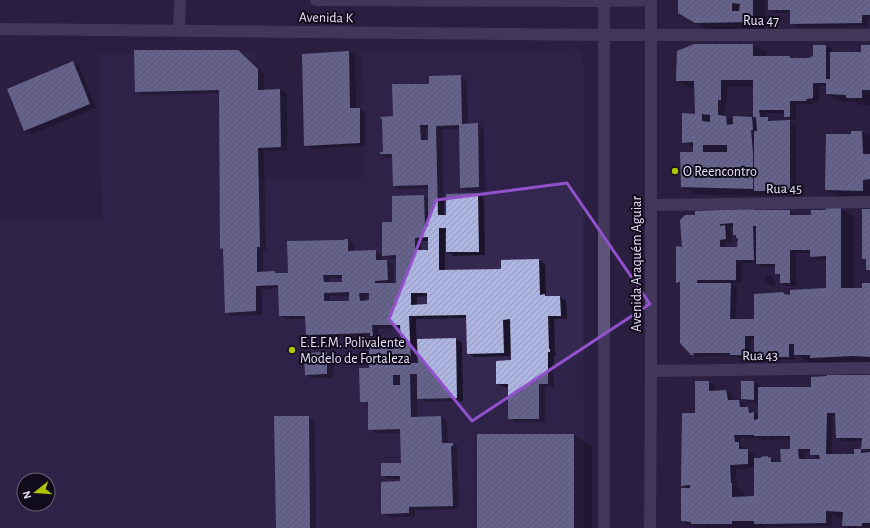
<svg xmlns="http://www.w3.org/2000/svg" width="870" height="528" font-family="'Alegreya Sans',sans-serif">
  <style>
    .built { fill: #342750; fill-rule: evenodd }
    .shadow { fill: #0007; fill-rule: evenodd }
    .building { fill: url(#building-hatch); fill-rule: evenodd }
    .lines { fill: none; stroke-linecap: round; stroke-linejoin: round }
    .minor { stroke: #5e5479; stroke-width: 12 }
    .marked { fill: none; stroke: #9151cb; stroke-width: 3; stroke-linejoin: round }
    .poi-dot { fill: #b1c500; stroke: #110c1b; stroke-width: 1.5 }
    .labels { text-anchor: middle; stroke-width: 4; stroke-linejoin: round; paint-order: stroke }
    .street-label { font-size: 14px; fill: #e9e3fb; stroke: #110c1b }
    .poi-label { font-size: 14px; fill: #e9e3fb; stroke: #110c1b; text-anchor: start }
  </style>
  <defs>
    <pattern id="building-hatch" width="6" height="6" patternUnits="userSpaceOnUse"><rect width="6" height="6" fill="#aeb5e1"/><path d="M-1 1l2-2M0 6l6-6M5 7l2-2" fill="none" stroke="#9499bc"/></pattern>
  </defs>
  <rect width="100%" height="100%" fill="#2a1f41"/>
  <path class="built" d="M576,49L583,54L584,528H0V221L102,220L99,54L255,52L257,179L364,178L362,52ZM24,480H48V504H24Z"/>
  <g class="shadow">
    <path d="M679,0H765L766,29L709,30L679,12Z"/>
    <path d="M769,0H870V18H868V26L798,27L791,23V13H776L769,10Z"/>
    <path d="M694,45H753L766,52V57L790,56L794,59H811L825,46L832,49V53H862L870,46V105H860L854,102L840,101L827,94V86H819V102H813V104H796V120H791L785,116V113H765L766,118H768L774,122L789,121L796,125V194H766V196L695,194L682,186L694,153V148L683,142L700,115L695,88H690L677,80ZM727,87H754V116L757,118V121L752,118L734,117V122L726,117H724L725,103H727Z"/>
    <path d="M238,51L245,55L264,74V90H280L287,94V150L264,151L266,250H263V273L274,272L278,274H289L348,240L354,243V251H375L382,255V261H387L393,264L394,284H397V259H390L383,255L393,223V197L424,196L429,199V188L400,189L394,185L393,157L387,158L381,154L384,153L394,117L430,84L460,76L467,80L468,124H478L484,128L485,191H467L461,187L460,129H442L444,216H447V195L478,194L484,198L485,255L454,256L447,252V231H445V271L503,270L539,260L545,264L546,296L547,297H560L566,301L567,319H554L555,353L557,355H554V387H545V422H516L509,418V387H504L497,384L512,361V356L474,357L468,353L467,318L416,319L417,364L456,339L462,343L463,401L425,402L417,397V418L441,417L447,421L448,444H453L459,448V449H457L459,509L415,510V517H389L382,513L401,482V479H389L382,476L402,464L401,433H376L369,429V405L361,401L370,369L402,343L401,328L378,329L379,339H377L372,337L313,338L307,334L306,319H286L280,316L279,288L262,289V315L232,316L226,312L224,249L221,248L220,93L142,95L136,91ZM426,128H429V141H427ZM421,241H429V251H421ZM329,278H343V283H330ZM330,296H350V302H330ZM366,296H370V301L366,302ZM428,296V305L417,306V297Z"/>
    <path d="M349,52L355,55L356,109H359L366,112V146L312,149L305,145Z"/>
    <path d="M73,62L79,66L96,108L32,134L25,131L8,89Z"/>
    <path d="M862,132L870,136V198L838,197L826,190L852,135Z"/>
    <path d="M753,209L756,211H789L796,215L812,216L826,211V209H841L854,217V289H863L870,284V363L824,365L819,362H808L795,354V360H762L755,356V339H751V358H738L734,356H699L700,358H698L692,354L681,285L677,282L683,248L681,221ZM727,227H734V235L739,238L738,248H726V243H732L731,230ZM796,253H811V256L817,260H827V289L791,296L787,295L783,293L755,320H736L737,287L730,283H742V263H757L763,267H776V274L781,276V282L787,286H796Z"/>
    <path d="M765,275H768L775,279V286H772L766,282Z"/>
    <path d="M326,353L333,357V378H312L306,374Z"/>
    <path d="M870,376V453L862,448V441H843L837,438L836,416H833L832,455H856L855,450H861L867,453H870V528H848L843,525L844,518H840L832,514V526L767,527V528H694L682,521L689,489L682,485L696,414L708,382L715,385V391H726L732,394L733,401H739L745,405L746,408H748L754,412V414L759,416V403L749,402L742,399V382H754L761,385V388H812ZM740,438H759L761,440L791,439V450L782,463L777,462L767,457L762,459H754V454L747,450H745V447L741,445ZM804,452H811V454L818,458H821V460H805ZM755,467V497L744,498V491L737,487L736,469Z"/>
    <path d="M309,417L315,420L316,528H277Z"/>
    <path d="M574,435L592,446V528H478Z"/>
  </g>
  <g class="building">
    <path d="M678,0H753V22L695,23L678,13ZM732,3L740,4L739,11H732Z"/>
    <path d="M768,0H870V15H862V23L790,24V10H768Z"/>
    <path d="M694,44H753V56H790V58H810V57L813,56V45H826V79H830V52H861V45H870V90H862V98H846V95L826,94V83H813V98L807,99L806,101H790V117H784V110H759L760,117H768V121L790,120V191H754V131H757L756,117H753V80H721V100H718V115L726,116L727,125L733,124V116L752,117L753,130H751L753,153V189L681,187L680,152H693V142L682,143V113L695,114L694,81H676L677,51ZM702,114L710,115V122L702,121ZM703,145H727V152H703Z"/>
    <path d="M134,50H238L258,69V90L280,89L281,147L258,148L260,247H257V272L275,271V273H288L287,241L345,240L344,239H348V251L376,250V260H387L388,280L375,281V283H396V255L382,256V222H392V196L424,195L425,226H428V185L393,186L392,154H380V152H383L382,118L380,119V117L393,116L392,84H429V76L461,75L462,124L478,123L479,187L460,188L459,125L436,126L438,215H446V194L478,193L479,252H446V228H439V270L501,269V260L539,259L540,295L545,294V296H560L561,316H548L549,349H550V352H548V384H539V419H508V384H496V361L511,360L510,319L503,320L504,353L467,354L466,315L409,316L411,363H418L417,339L456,338L457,398L417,399V374H410L411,417L441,416L442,443H453V446H451L453,506L409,507V513L381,514V482L400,481V476H381V463H401L400,429L368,430V402H360L359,368H369V342H401L400,325H372L373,336H370V333L306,335L305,316H279L278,285L256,286V311L225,313L223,248L220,249L219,90L135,92ZM420,125H428V140H421ZM428,237V250H415V238ZM323,275H342V282H324ZM349,292V301H324V293ZM359,293H369V300L360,301ZM411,293H427V304L411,305ZM393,375H400V385H393Z"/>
    <path d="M349,51L350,108H360V143L304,146L302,54Z"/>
    <path d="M73,61L90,104L24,131L7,89Z"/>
    <path d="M851,131H862L863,154H870V179L863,180V191L825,190L826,134H851Z"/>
    <path d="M754,208V210H790V215H811V210H826L825,208H841V288H862V283H870V357L853,356L810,358V355H794V344H789V357H754V336H745V355H730V353H693L694,355H691L680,343V282L676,283V246L682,247L680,220L685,215H695V211L720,210H734V209ZM733,223V235H736V238H738L737,247H720V240L726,239L725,225L720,226V224ZM753,226H756V264H775V274H780V283H790V250H810V257L826,256V288L790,290V295L784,294L783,292L754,294V319H730L731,283H697V280H736V260H754Z"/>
    <path d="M862,209H870V270H866V259H862Z"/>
    <path d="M327,352V374L305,375L304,353Z"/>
    <path d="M827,375H870V449H861L862,438H836L835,413H827L826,454H854V449H861V453L870,452V523H862V526H842L843,512L826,511V523L754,524V521H732V524H691V522L681,521V488H690V485L681,486L682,413H695V381H709V391L726,390L728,400H739L740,407H748L749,413L754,412V420L758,419V387H811V377L827,376ZM734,435H754V436H790V449H780L781,462H771V457L768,458V456L761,457V458H754V496L732,497V483H731L730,465L748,464V449H739V442H735ZM798,449H810V455H819L820,459H799Z"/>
    <path d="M741,381H754V400L741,399Z"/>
    <path d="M274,416H309L310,528H276Z"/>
    <rect x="477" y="434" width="97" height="94"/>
  </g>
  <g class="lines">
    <g class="minor">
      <path d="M316,0L604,1L651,0"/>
      <path d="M604,0V528"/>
      <path d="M0,29L605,35H870"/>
      <path d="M179,31L180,0"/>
      <path d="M651,205L870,202"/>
      <path d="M651,371L870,368"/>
      <path d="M650,528L651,371V0"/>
    </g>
  </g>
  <path d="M0 0H870V528H0ZM567,183L650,304L472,421L389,319L436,200Z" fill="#2a1f41" fill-opacity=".55" fill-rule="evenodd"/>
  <path class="marked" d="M567,183L650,304L472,421L389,319L436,200Z"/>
  <g class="poi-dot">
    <circle cx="675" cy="171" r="4"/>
    <circle cx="292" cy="350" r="4"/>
  </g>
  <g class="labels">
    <g class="street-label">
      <text transform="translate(326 17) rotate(1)" y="5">Avenida K</text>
      <text x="761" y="25">Rua 47</text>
      <text transform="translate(784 188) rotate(-1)" y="5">Rua 45</text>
      <text transform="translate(636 264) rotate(-90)" y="5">Avenida Araquém Aguiar</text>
      <text transform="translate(760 355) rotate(-1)" y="5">Rua 43</text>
    </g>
    <g class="poi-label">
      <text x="683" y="176">O Reencontro</text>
      <text x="300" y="347">E.E.F.M. Polivalente<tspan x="300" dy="16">Modelo de Fortaleza</tspan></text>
    </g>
  </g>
  <g transform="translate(36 492) rotate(253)"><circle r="19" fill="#110c1b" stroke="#676275"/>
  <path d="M0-3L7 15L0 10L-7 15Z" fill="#b1c500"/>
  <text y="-6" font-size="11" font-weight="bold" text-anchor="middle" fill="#e9e3fb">N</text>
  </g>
</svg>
